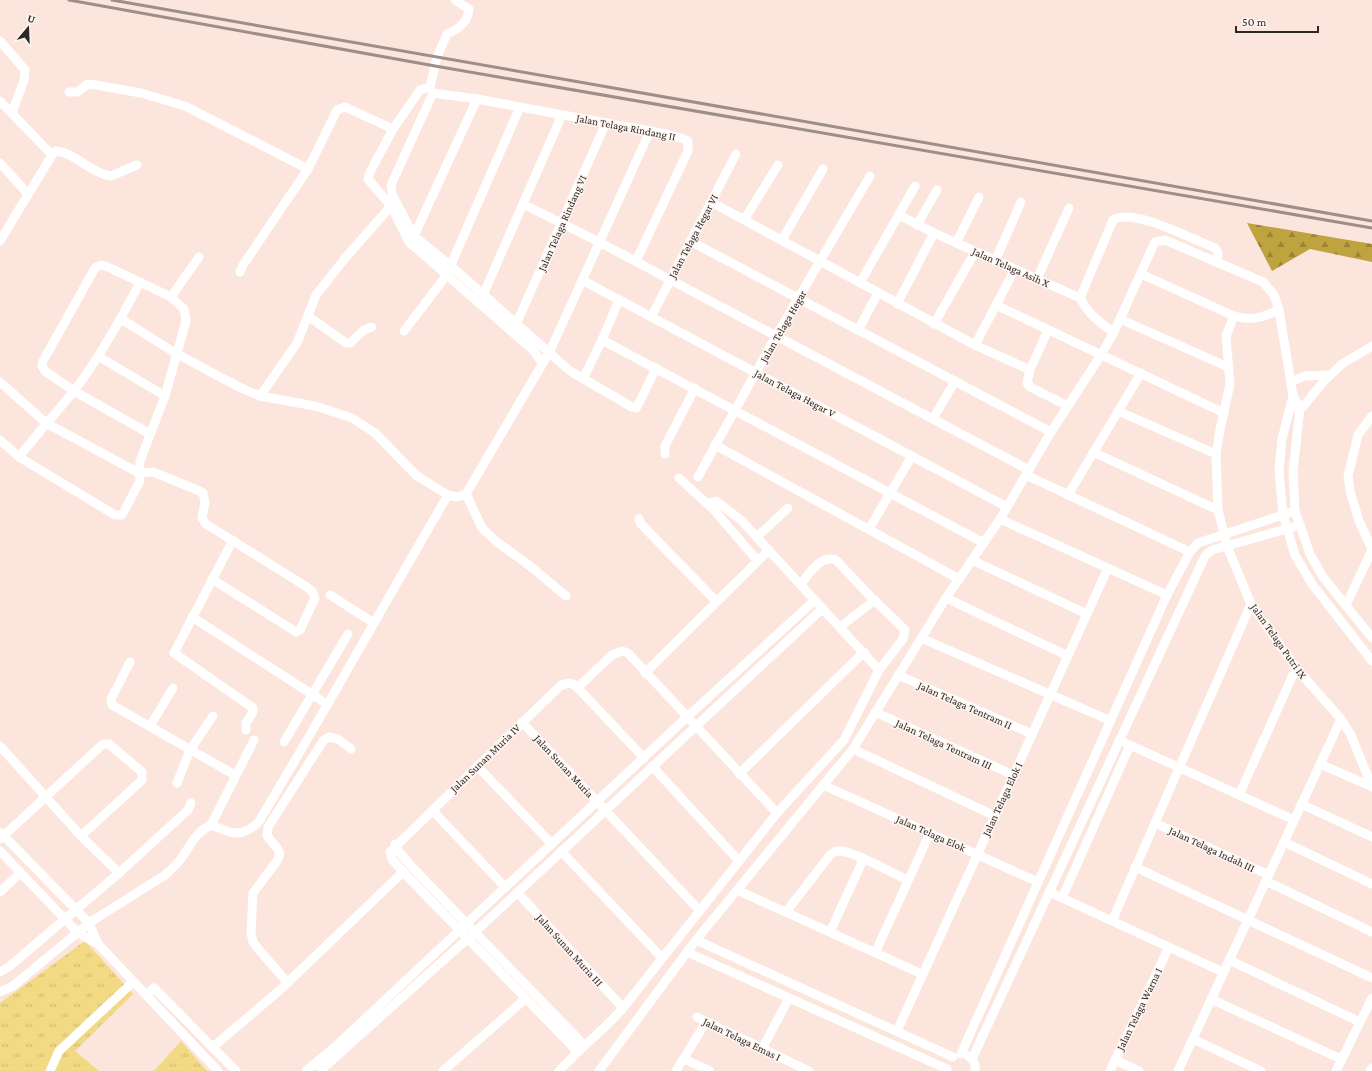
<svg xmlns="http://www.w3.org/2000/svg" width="1372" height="1071" font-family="'Crimson Pro',serif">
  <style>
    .grass { fill: url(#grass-tufts) }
    .forest { fill: url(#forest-firs) }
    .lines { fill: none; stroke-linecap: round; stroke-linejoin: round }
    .street { stroke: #fff; stroke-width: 9 }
    .rail { stroke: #9d8e88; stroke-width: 3 }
    .labels { text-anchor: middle; stroke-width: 3; stroke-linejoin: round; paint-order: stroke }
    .street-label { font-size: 11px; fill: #2f2724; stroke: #fef6f2 }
  </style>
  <defs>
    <pattern id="grass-tufts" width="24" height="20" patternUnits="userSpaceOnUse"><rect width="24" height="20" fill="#f2d984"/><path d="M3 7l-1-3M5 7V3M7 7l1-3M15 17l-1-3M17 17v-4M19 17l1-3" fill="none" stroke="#d0ba72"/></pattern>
    <pattern id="forest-firs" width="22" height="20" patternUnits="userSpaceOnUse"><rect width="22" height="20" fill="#bea33f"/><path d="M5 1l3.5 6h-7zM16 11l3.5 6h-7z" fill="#9b8535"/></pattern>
  </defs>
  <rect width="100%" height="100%" fill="#fbe5dc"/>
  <g class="grass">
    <path d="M85,941L133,994L75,1051L99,1071H0V1003Z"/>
    <path d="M181,1041L207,1071H154Z"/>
  </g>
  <path class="forest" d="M1247,223L1372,244V262L1310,249L1272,271Z"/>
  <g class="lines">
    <g class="street">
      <path d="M455,0L469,9C468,23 458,29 447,34L437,57L430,87L420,90L393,129L370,172L368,179L391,206L409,242L533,350L542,363"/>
      <path d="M0,41L25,70L24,80L12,113"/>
      <path d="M69,92H77L88,84L96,85L141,93L185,106L308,169"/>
      <path d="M0,101L52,155L0,241"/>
      <path d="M52,155L56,151C76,153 90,173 111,176L137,165"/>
      <path d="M0,163L28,194"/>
      <path d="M711,202L975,345L1030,370"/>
      <path d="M523,204L599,242L1029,470"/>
      <path d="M899,215L934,233L1080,298C1089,314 1098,322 1114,332"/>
      <path d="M744,220L778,165"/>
      <path d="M917,225L937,190"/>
      <path d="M414,236L477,99"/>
      <path d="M782,240L823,169"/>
      <path d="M690,241L1051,432"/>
      <path d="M956,243L979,197"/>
      <path d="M636,261L688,151V141L684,139L666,134L477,99L433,93L391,185L392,194L414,236L451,266L570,371L632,407L636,408L638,405L656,368"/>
      <path d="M995,261L1021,202"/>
      <path d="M240,272L243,265L308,169L337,110L345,107L393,129"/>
      <path d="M1141,274L1234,316C1252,321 1261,318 1279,310"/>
      <path d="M1037,279L1069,208"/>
      <path d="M582,280L1007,507"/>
      <path d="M860,283L915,186"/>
      <path d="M483,295L562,115"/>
      <path d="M171,297L199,257"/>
      <path d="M1080,298L1113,220C1133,207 1193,240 1215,248L1218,253L1217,262"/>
      <path d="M897,304L934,233"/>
      <path d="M996,305L1224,413"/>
      <path d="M308,316L346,343H350L364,330L372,327"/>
      <path d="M1234,316L1226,336L1230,384L1220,430L1216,454L1218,510L1227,546L1251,604L1296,668L1341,719L1351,735L1372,787"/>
      <path d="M651,317L736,154"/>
      <path d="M121,319L177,354L239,387L260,396L315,406L352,418L375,433L417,476L448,495"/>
      <path d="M1120,319L1228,367"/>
      <path d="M517,322L606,123"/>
      <path d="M934,324L975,252"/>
      <path d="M858,330L878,293"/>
      <path d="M1048,330L1030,370L1027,383L1030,387L1068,406"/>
      <path d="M404,331L446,276L520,107"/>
      <path d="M602,340L984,543"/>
      <path d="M975,345L1015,269"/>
      <path d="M98,356L165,396"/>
      <path d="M583,379L602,340L619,300"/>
      <path d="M0,382L46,423L139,473L140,481L122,515H115L19,457L0,440"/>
      <path d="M1291,382L1304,376L1330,375"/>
      <path d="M260,396L297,343L316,295L346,257L391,206"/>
      <path d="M1293,396L1300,408L1293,471L1295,511L1310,554L1323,577L1372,638"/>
      <path d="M1295,407H1303L1323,382L1342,364L1372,346"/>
      <path d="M1118,411L1216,454"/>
      <path d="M1372,416L1358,435L1348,476L1350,491L1359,521L1372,549"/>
      <path d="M933,419L955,381"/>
      <path d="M150,434L74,391L45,371L42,366L43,361L95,268L101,265L108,267L171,297L184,309L186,321L165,396L140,461L139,473L153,472L195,489L203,493L205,502L202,518L206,524L307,587L312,591L315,598L300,630L296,632L212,579"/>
      <path d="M715,445L959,579"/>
      <path d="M1093,452L1218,510"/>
      <path d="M665,454V446L695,388"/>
      <path d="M19,457C37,434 56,413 74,391C100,357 121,319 140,282"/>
      <path d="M1026,475L1190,552"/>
      <path d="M698,477L776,336L870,176"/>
      <path d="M679,478L714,510L757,560"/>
      <path d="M466,494L482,528L497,542L530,566L566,596"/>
      <path d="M1068,495L1141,373"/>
      <path d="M639,519L641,524L716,601"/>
      <path d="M1000,519L1167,595"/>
      <path d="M869,529L912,456"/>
      <path d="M757,537L788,508"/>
      <path d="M233,540L174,653L253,708V712L246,723V730"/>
      <path d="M972,560L1087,614"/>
      <path d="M801,584C809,574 821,554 836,560L868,594L905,630L903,639L879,670"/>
      <path d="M330,595L374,623"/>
      <path d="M946,598L1068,656"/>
      <path d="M1346,605L1372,550"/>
      <path d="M192,617L327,704"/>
      <path d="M840,627L875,600"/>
      <path d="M921,638L1111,721"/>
      <path d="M130,662L111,699L112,705L235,775"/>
      <path d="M645,673L769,550"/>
      <path d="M898,675L1032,734"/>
      <path d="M577,688L612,655L622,651L628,653L777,813"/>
      <path d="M875,712L1013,775"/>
      <path d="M522,722L700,911"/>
      <path d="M150,726L173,688"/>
      <path d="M1119,740L1294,820"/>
      <path d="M284,742L348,634"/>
      <path d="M0,746L81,836L119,873"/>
      <path d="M853,749L995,816"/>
      <path d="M1320,764L1372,787"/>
      <path d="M477,766L552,844"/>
      <path d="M652,766L739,861"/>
      <path d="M739,774L864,652"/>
      <path d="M177,783L190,750L213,716"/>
      <path d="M823,785L1038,882"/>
      <path d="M1239,795L1296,668"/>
      <path d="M1301,804L1372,837"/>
      <path d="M432,810L505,887"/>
      <path d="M1155,823L1269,875"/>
      <path d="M211,825L254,740"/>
      <path d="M1,833L89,923L98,944"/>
      <path d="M0,839L103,744H109L142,772V780L81,836"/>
      <path d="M1284,842L1372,884"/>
      <path d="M395,844L399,852L411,866L584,1045"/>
      <path d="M0,851L78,933L98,944L218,1071"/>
      <path d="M561,851L662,958"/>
      <path d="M1135,867L1372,978"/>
      <path d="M1266,881L1372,932"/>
      <path d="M737,890L922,974"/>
      <path d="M0,892L20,873"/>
      <path d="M517,892L623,1008"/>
      <path d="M1049,892L1223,972"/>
      <path d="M1062,898L1130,745"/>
      <path d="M786,912L830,855C834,852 837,850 842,851C864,856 887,871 908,880"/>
      <path d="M1112,921L1251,604"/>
      <path d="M830,932L863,860"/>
      <path d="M696,940L953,1057"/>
      <path d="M687,952L947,1069"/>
      <path d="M875,953L930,833"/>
      <path d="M1229,960L1360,1022"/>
      <path d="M0,972L10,966L119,873L188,810L191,803"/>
      <path d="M288,983L259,950L253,942L251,933L253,893L277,861L280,854L277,848L267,836L268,827L323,741L329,737L338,739L351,749"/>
      <path d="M0,992L13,986L89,923L165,875C172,869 178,863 183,856C191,844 197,831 211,825C232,833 239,839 258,823C323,715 384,604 448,495L457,497L466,494L550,351L650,131"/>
      <path d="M146,995L154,988L236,1071"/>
      <path d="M1211,999L1341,1059"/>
      <path d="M697,1017L809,1071"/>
      <path d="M897,1031L1108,568"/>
      <path d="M1193,1039L1261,1071"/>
      <path d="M213,1047L281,989L403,872"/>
      <path d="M762,1049L789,998"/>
      <path d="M577,1051L403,872L392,859L390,852L561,685L570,683L575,685L644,758"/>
      <path d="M961,1054L1167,595L1190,552L1198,543L1295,511"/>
      <path d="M968,1056C973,1059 976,1064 975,1071"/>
      <path d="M684,1059L710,1071"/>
      <path d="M972,1059L1205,556L1212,550L1300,525"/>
      <path d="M1115,1060L1139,1071"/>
      <path d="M50,1071L59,1051L133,982"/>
      <path d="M306,1071L336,1046L687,717L815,600"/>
      <path d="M320,1071L475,932L823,608"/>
      <path d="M443,1071L525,999"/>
      <path d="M559,1071C579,1049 603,1031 623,1008L777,813L844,740L879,670L741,520L716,501L708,503"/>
      <path d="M599,1071L696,940L853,749L946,598L1000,519L1051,432L1101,355L1114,332L1155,242L1165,240L1263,282L1274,295L1279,310L1293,396L1282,439L1279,471L1283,515L1295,555L1312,584L1372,661"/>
      <path d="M676,1071L706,1022"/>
      <path d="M1110,1071L1169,947"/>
      <path d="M1178,1071L1341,719"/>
      <path d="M1336,1071L1372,998"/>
      <path d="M1370,1071L1372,1068"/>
    </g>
    <g class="rail">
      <path d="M69,0L435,66L1372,228"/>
      <path d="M112,0L1372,221"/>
    </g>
  </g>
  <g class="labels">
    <g class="street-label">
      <text transform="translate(626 127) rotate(11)" y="4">Jalan Telaga Rindang II</text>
      <text transform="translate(562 223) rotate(-66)" y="4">Jalan Telaga Rindang VI</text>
      <text transform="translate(693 236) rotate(-62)" y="4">Jalan Telaga Hegar VI</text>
      <text transform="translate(1011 267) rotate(24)" y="4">Jalan Telaga Asih X</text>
      <text transform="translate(783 326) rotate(-60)" y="4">Jalan Telaga Hegar</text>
      <text transform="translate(795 393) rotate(28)" y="4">Jalan Telaga Hegar V</text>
      <text transform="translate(1279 641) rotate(55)" y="4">Jalan Telaga Putri IX</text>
      <text transform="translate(965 705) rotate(24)" y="4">Jalan Telaga Tentram II</text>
      <text transform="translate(944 744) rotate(25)" y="4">Jalan Telaga Tentram III</text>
      <text transform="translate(485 758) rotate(-44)" y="4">Jalan Sunan Muria IV</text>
      <text transform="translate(564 766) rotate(47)" y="4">Jalan Sunan Muria</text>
      <text transform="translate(1002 799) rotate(-65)" y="4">Jalan Telaga Elok I</text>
      <text transform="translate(931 833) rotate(24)" y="4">Jalan Telaga Elok</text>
      <text transform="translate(1212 849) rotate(25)" y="4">Jalan Telaga Indah III</text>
      <text transform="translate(570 950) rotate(48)" y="4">Jalan Sunan Muria III</text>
      <text transform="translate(1139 1009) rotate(-64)" y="4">Jalan Telaga Warna I</text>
      <text transform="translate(742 1039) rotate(26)" y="4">Jalan Telaga Emas I</text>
    </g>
  </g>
  <g transform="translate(28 28) rotate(19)" stroke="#fef6f2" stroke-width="3" paint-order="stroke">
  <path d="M0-3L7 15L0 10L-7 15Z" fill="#2f2724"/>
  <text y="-6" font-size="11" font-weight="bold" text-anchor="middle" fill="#2f2724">U</text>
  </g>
  <path d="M1236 26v6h82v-6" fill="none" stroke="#2f2724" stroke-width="2"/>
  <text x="1242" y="26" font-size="12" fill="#2f2724" stroke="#fef6f2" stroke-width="3" paint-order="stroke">50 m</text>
</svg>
